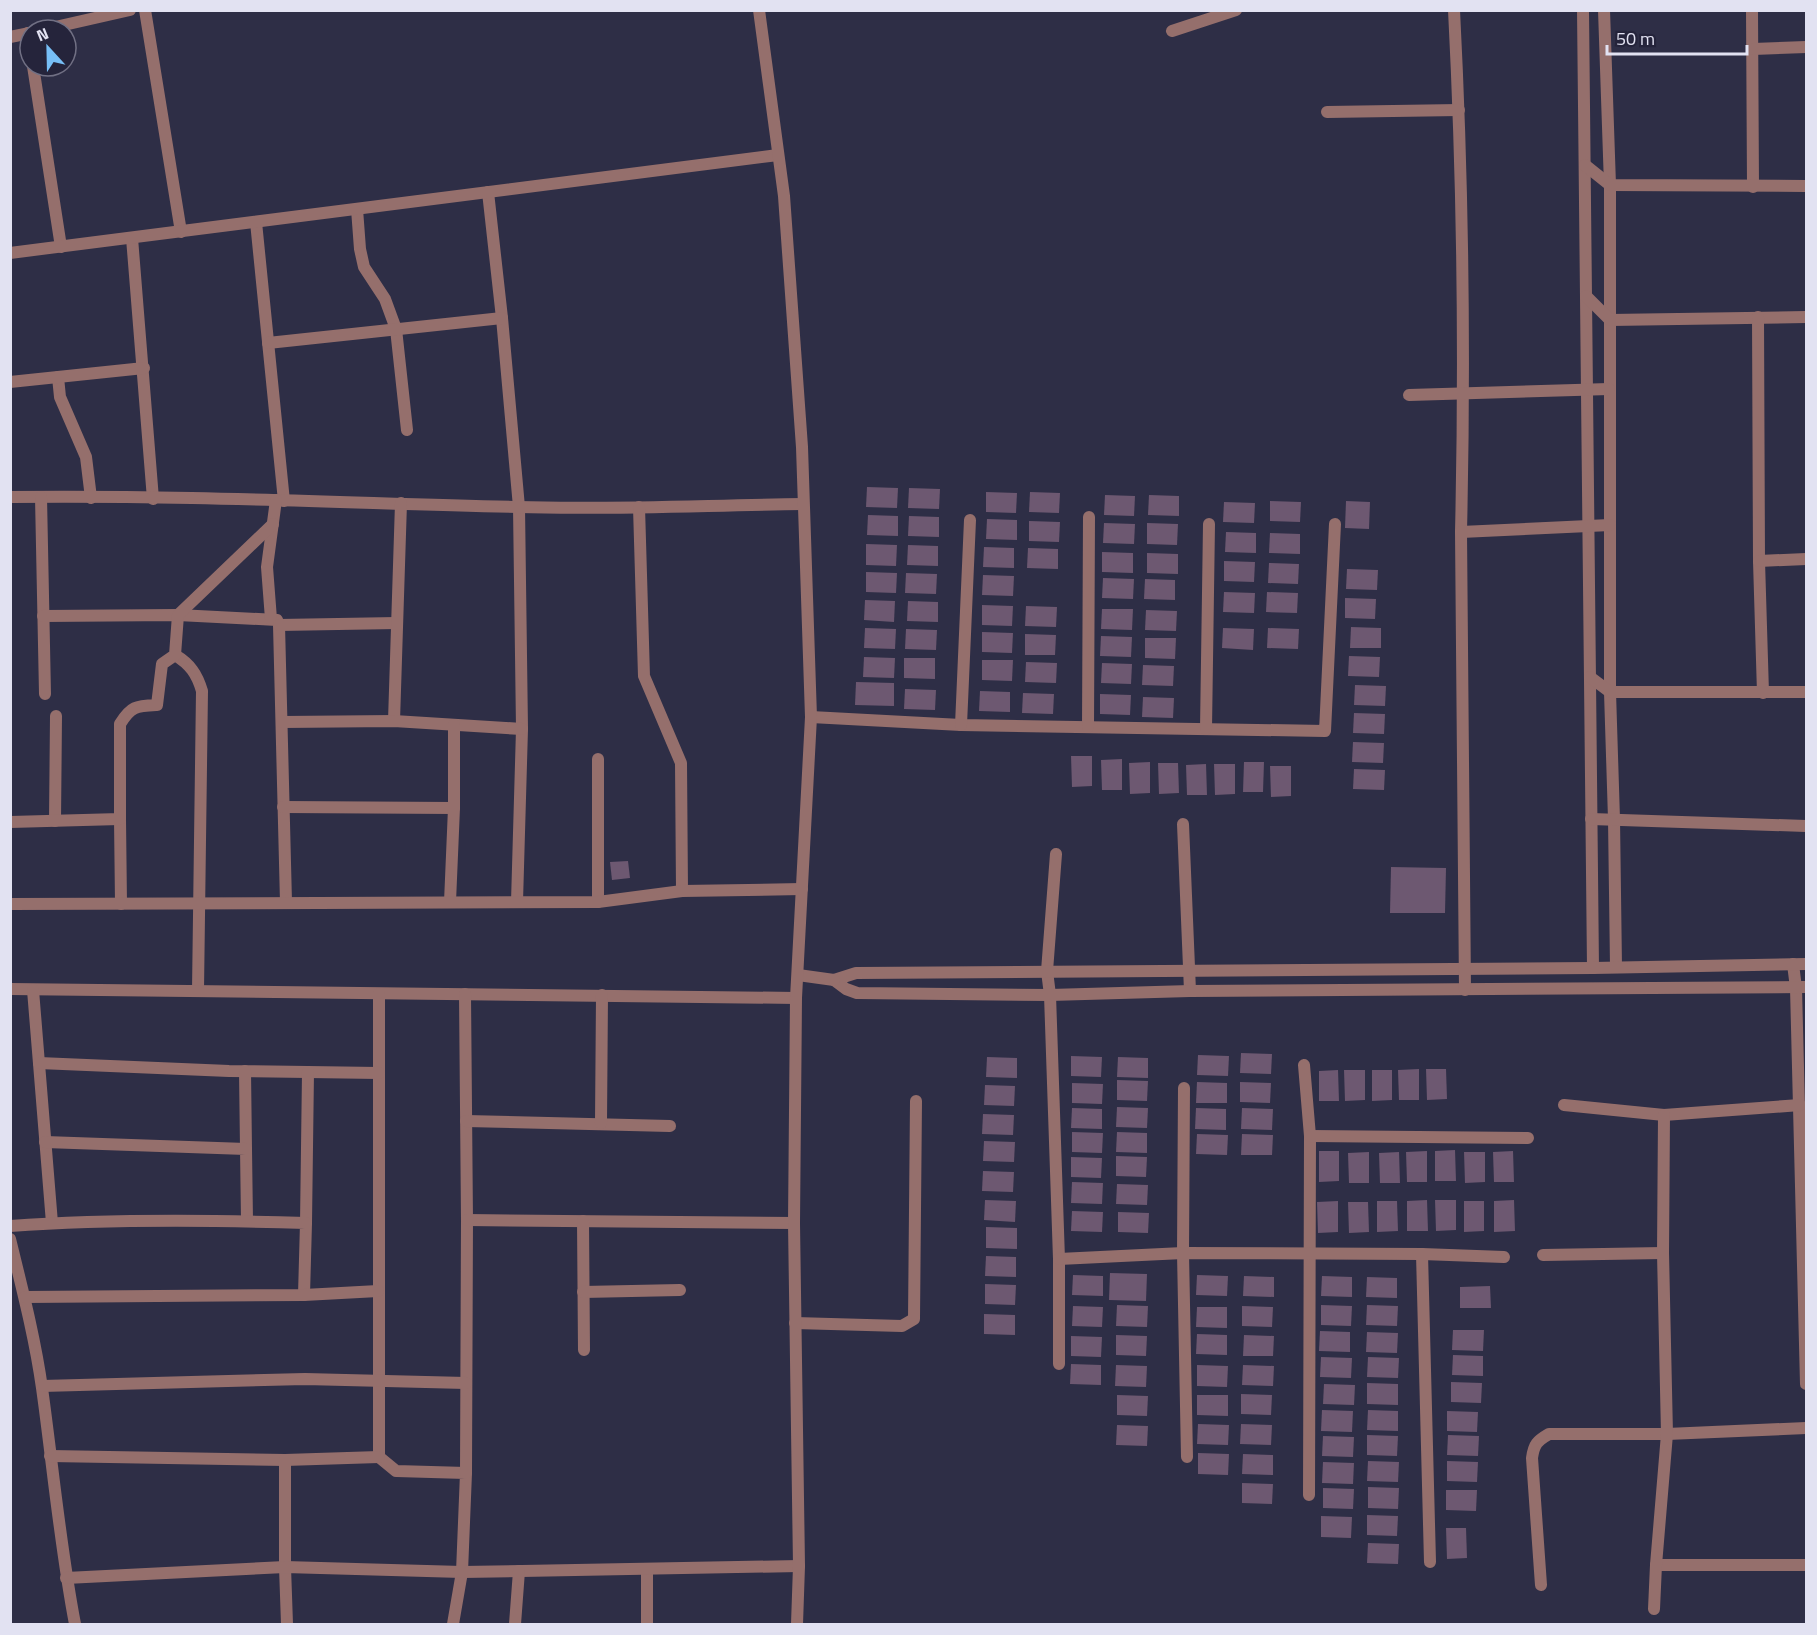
<svg xmlns="http://www.w3.org/2000/svg" width="1817" height="1635" font-family="'Titillium Web',sans-serif">
  <style>
    .building { fill: #6d5871 }
    .lines { fill: none; stroke-linecap: round; stroke-linejoin: round }
    .minor { stroke: #956f6c; stroke-width: 12 }
    .tertiary { stroke: #956f6c; stroke-width: 12 }
  </style>
  <rect width="100%" height="100%" fill="#2e2e46"/>
  <g class="building">
    <path d="M867,487L898,488L897,508L866,507Z"/>
    <path d="M909,488L940,489L939,509L908,508Z"/>
    <path d="M986,492L1017,493L1016,513L986,512Z"/>
    <path d="M1030,492L1060,493L1059,513L1029,512Z"/>
    <path d="M1105,495L1135,496L1134,516L1104,515Z"/>
    <path d="M1149,495L1179,496V516L1148,515Z"/>
    <path d="M1270,501L1301,502L1300,522L1270,521Z"/>
    <path d="M1346,501L1370,502L1369,529L1345,528Z"/>
    <path d="M1224,502L1255,503L1254,523L1223,522Z"/>
    <path d="M868,515L898,516V536L867,535Z"/>
    <path d="M909,516L939,517V537L908,536Z"/>
    <path d="M987,519L1017,520V540L986,539Z"/>
    <path d="M1029,521L1060,522L1059,542L1029,541Z"/>
    <path d="M1104,523L1135,524L1134,544L1103,543Z"/>
    <path d="M1147,523L1178,524L1177,545L1147,544Z"/>
    <path d="M1226,532L1256,533V553L1225,552Z"/>
    <path d="M1270,533L1300,534V554L1269,553Z"/>
    <path d="M866,544L897,545L896,566L866,565Z"/>
    <path d="M908,545L938,546V566L907,565Z"/>
    <path d="M984,547L1014,548V568L983,567Z"/>
    <path d="M1028,548L1058,549V569L1027,568Z"/>
    <path d="M1102,552L1133,553V573L1102,572Z"/>
    <path d="M1147,553L1178,554V574L1147,573Z"/>
    <path d="M1224,561L1255,562L1254,582L1224,581Z"/>
    <path d="M1269,563L1299,564L1298,584L1268,583Z"/>
    <path d="M1347,569L1378,570L1377,590L1346,589Z"/>
    <path d="M866,572L897,573L896,593L866,592Z"/>
    <path d="M906,573L937,574L936,594L905,593Z"/>
    <path d="M983,575L1014,576L1013,596L982,595Z"/>
    <path d="M1103,578L1134,579L1133,599L1102,598Z"/>
    <path d="M1145,579L1175,580V600L1144,599Z"/>
    <path d="M1224,592L1255,593L1254,613L1223,612Z"/>
    <path d="M1267,592L1298,593L1297,613L1266,612Z"/>
    <path d="M1345,598L1376,599L1375,619L1345,618Z"/>
    <path d="M865,600L895,601L894,622L864,620Z"/>
    <path d="M908,601L938,602V622L907,621Z"/>
    <path d="M982,605L1013,606L1012,626L982,625Z"/>
    <path d="M1026,606L1057,607L1056,627L1025,626Z"/>
    <path d="M1102,609H1133L1132,630L1101,629Z"/>
    <path d="M1146,610L1177,611L1176,631L1145,630Z"/>
    <path d="M1351,627L1381,628V648H1350Z"/>
    <path d="M865,628L896,629L895,649L864,648Z"/>
    <path d="M1223,628L1254,629L1253,650L1222,648Z"/>
    <path d="M1268,628L1299,629L1298,649L1267,648Z"/>
    <path d="M906,629L937,630L936,650L905,649Z"/>
    <path d="M982,632L1013,633L1012,653L982,652Z"/>
    <path d="M1025,634L1056,635L1055,655H1025Z"/>
    <path d="M1101,636L1132,637L1131,657L1100,656Z"/>
    <path d="M1145,638H1176L1175,659L1145,658Z"/>
    <path d="M1349,656L1380,657L1379,677L1348,676Z"/>
    <path d="M864,657L895,658L894,678L863,677Z"/>
    <path d="M904,658H935V679L904,678Z"/>
    <path d="M982,660H1013L1012,681L982,680Z"/>
    <path d="M1026,662L1057,663L1056,683L1025,682Z"/>
    <path d="M1102,663L1132,664L1131,684L1101,683Z"/>
    <path d="M1143,665L1174,666L1173,686L1142,685Z"/>
    <path d="M856,682L894,683V706L855,705Z"/>
    <path d="M1355,685L1386,686L1385,706L1354,705Z"/>
    <path d="M905,689L936,690L935,710L904,709Z"/>
    <path d="M980,691L1010,692V712L979,711Z"/>
    <path d="M1023,693L1054,694L1053,714L1022,713Z"/>
    <path d="M1100,694L1131,695L1130,715L1100,714Z"/>
    <path d="M1143,697L1174,698L1173,718L1142,717Z"/>
    <path d="M1354,713L1385,714L1384,734L1353,733Z"/>
    <path d="M1353,742L1384,743L1383,763L1352,762Z"/>
    <path d="M1071,756H1092V786L1072,787Z"/>
    <path d="M1122,759V790H1102L1101,760Z"/>
    <path d="M1150,762V793L1130,794L1129,763Z"/>
    <path d="M1244,762H1264L1263,792H1243Z"/>
    <path d="M1158,763H1178L1179,793L1159,794Z"/>
    <path d="M1206,764L1207,795H1187L1186,765Z"/>
    <path d="M1214,764H1235V794L1215,795Z"/>
    <path d="M1270,766H1291V796L1271,797Z"/>
    <path d="M1354,769L1385,770L1384,790L1353,789Z"/>
    <path d="M628,861L630,878L612,880L610,862Z"/>
    <path d="M1391,867L1446,868L1445,913H1390Z"/>
    <path d="M1241,1053L1272,1054L1271,1074L1240,1073Z"/>
    <path d="M1198,1055L1229,1056L1228,1076L1197,1075Z"/>
    <path d="M1071,1056L1102,1057L1101,1077L1071,1076Z"/>
    <path d="M987,1057L1017,1058V1078L986,1077Z"/>
    <path d="M1118,1057L1148,1058V1078L1117,1077Z"/>
    <path d="M1419,1069V1100H1399L1398,1070Z"/>
    <path d="M1426,1069H1446L1447,1099L1427,1100Z"/>
    <path d="M1338,1070L1339,1101H1319V1071Z"/>
    <path d="M1344,1070H1365V1100L1345,1101Z"/>
    <path d="M1372,1070H1392V1100L1372,1101Z"/>
    <path d="M1117,1080L1148,1081L1147,1101L1117,1100Z"/>
    <path d="M1197,1082L1227,1083V1103H1196Z"/>
    <path d="M1240,1082L1271,1083L1270,1103L1240,1102Z"/>
    <path d="M1072,1083L1103,1084L1102,1104L1072,1103Z"/>
    <path d="M985,1085L1015,1086L1014,1106L984,1105Z"/>
    <path d="M1117,1107L1148,1108L1147,1128L1116,1127Z"/>
    <path d="M1072,1108L1102,1109V1129L1071,1128Z"/>
    <path d="M1196,1108L1226,1109V1130L1195,1129Z"/>
    <path d="M1242,1108L1273,1109L1272,1130L1241,1129Z"/>
    <path d="M983,1114L1014,1115L1013,1135L982,1134Z"/>
    <path d="M1072,1132L1103,1133L1102,1153L1072,1152Z"/>
    <path d="M1117,1132L1147,1133V1153L1116,1152Z"/>
    <path d="M1197,1134L1228,1135L1227,1155L1196,1154Z"/>
    <path d="M1242,1134L1273,1135L1272,1155H1241Z"/>
    <path d="M984,1141L1015,1142L1014,1162L983,1161Z"/>
    <path d="M1455,1150L1456,1181H1435V1151Z"/>
    <path d="M1319,1151H1339V1181L1319,1182Z"/>
    <path d="M1427,1151V1182H1407L1406,1152Z"/>
    <path d="M1513,1151L1514,1182H1494L1493,1152Z"/>
    <path d="M1369,1152V1183H1349L1348,1153Z"/>
    <path d="M1399,1152L1400,1183H1380L1379,1153Z"/>
    <path d="M1464,1152H1485V1182L1465,1183Z"/>
    <path d="M1116,1156L1147,1157L1146,1177L1116,1176Z"/>
    <path d="M1071,1157L1102,1158L1101,1178L1071,1177Z"/>
    <path d="M983,1171L1014,1172L1013,1192L982,1191Z"/>
    <path d="M1072,1182L1103,1183L1102,1204L1071,1203Z"/>
    <path d="M1117,1184L1148,1185L1147,1205L1116,1204Z"/>
    <path d="M985,1200L1016,1201L1015,1222L984,1220Z"/>
    <path d="M1427,1200L1428,1231H1407V1201Z"/>
    <path d="M1435,1200H1456V1230L1436,1231Z"/>
    <path d="M1514,1200L1515,1231L1494,1232V1201Z"/>
    <path d="M1338,1201V1232L1318,1233L1317,1202Z"/>
    <path d="M1377,1201H1397L1398,1231L1377,1232Z"/>
    <path d="M1464,1201H1484V1231L1464,1232Z"/>
    <path d="M1348,1202H1368L1369,1232L1349,1233Z"/>
    <path d="M1072,1211L1103,1212L1102,1232L1071,1231Z"/>
    <path d="M1118,1212L1149,1213L1148,1233L1118,1232Z"/>
    <path d="M986,1227L1017,1228V1249L986,1248Z"/>
    <path d="M986,1256L1016,1257V1277L985,1276Z"/>
    <path d="M1110,1273L1147,1274L1146,1301L1109,1300Z"/>
    <path d="M1073,1275L1103,1276V1296L1072,1295Z"/>
    <path d="M1197,1275L1228,1276L1227,1296L1196,1295Z"/>
    <path d="M1244,1276L1274,1277V1297L1243,1296Z"/>
    <path d="M1322,1276L1352,1277V1297L1321,1296Z"/>
    <path d="M1367,1277L1397,1278V1298L1366,1297Z"/>
    <path d="M985,1284L1016,1285L1015,1305L985,1304Z"/>
    <path d="M1490,1286L1491,1308H1460V1287Z"/>
    <path d="M1117,1305L1148,1306L1147,1327L1116,1326Z"/>
    <path d="M1321,1305L1352,1306L1351,1326L1321,1325Z"/>
    <path d="M1367,1305L1398,1306L1397,1326L1366,1325Z"/>
    <path d="M1073,1306L1103,1307L1102,1327L1072,1326Z"/>
    <path d="M1242,1306L1273,1307L1272,1327L1242,1326Z"/>
    <path d="M1197,1307H1227V1328L1196,1327Z"/>
    <path d="M984,1314L1015,1315V1335L984,1334Z"/>
    <path d="M1453,1330H1484L1483,1351L1452,1350Z"/>
    <path d="M1320,1331L1350,1332V1352L1319,1351Z"/>
    <path d="M1367,1332L1398,1333L1397,1353L1366,1352Z"/>
    <path d="M1197,1334L1227,1335V1355L1196,1354Z"/>
    <path d="M1116,1335L1147,1336L1146,1356L1116,1355Z"/>
    <path d="M1244,1335L1274,1336L1273,1356H1243Z"/>
    <path d="M1071,1336L1102,1337L1101,1357L1071,1356Z"/>
    <path d="M1453,1355L1483,1356V1376L1452,1375Z"/>
    <path d="M1321,1357L1352,1358L1351,1378L1320,1377Z"/>
    <path d="M1368,1357L1399,1358L1398,1378L1367,1377Z"/>
    <path d="M1071,1364L1101,1365V1385L1070,1384Z"/>
    <path d="M1116,1365L1147,1366L1146,1387L1115,1386Z"/>
    <path d="M1197,1365L1228,1366L1227,1387L1197,1386Z"/>
    <path d="M1243,1365L1274,1366L1273,1386L1242,1385Z"/>
    <path d="M1451,1382L1482,1383L1481,1403L1451,1402Z"/>
    <path d="M1367,1383L1398,1384V1405L1367,1404Z"/>
    <path d="M1324,1384L1355,1385L1354,1405L1323,1404Z"/>
    <path d="M1241,1394L1272,1395L1271,1415L1241,1414Z"/>
    <path d="M1117,1395L1148,1396L1147,1416L1117,1415Z"/>
    <path d="M1197,1395H1228V1416L1197,1415Z"/>
    <path d="M1322,1410L1353,1411L1352,1432L1321,1431Z"/>
    <path d="M1368,1410L1398,1411V1431L1367,1430Z"/>
    <path d="M1447,1411L1478,1412L1477,1432L1447,1431Z"/>
    <path d="M1198,1424L1229,1425L1228,1445L1197,1444Z"/>
    <path d="M1241,1424L1272,1425L1271,1445L1240,1444Z"/>
    <path d="M1117,1425L1148,1426L1147,1446L1116,1445Z"/>
    <path d="M1367,1435L1398,1436L1397,1456L1367,1455Z"/>
    <path d="M1448,1435L1479,1436L1478,1456L1447,1455Z"/>
    <path d="M1323,1436L1354,1437L1353,1457L1322,1456Z"/>
    <path d="M1198,1453L1229,1454L1228,1475L1198,1474Z"/>
    <path d="M1243,1454L1273,1455V1475L1242,1474Z"/>
    <path d="M1368,1461L1399,1462L1398,1482L1367,1481Z"/>
    <path d="M1447,1461L1478,1462L1477,1482L1447,1481Z"/>
    <path d="M1323,1462L1354,1463L1353,1484L1322,1483Z"/>
    <path d="M1242,1483L1273,1484L1272,1504L1242,1503Z"/>
    <path d="M1368,1487L1399,1488L1398,1509L1368,1508Z"/>
    <path d="M1323,1488L1354,1489L1353,1509L1323,1508Z"/>
    <path d="M1446,1490H1477L1476,1511L1446,1510Z"/>
    <path d="M1367,1515L1398,1516L1397,1536L1367,1535Z"/>
    <path d="M1321,1516L1352,1517L1351,1538L1321,1537Z"/>
    <path d="M1446,1528H1466L1467,1558L1447,1559Z"/>
    <path d="M1368,1543L1399,1544L1398,1564L1367,1563Z"/>
  </g>
  <g class="lines">
    <g class="minor">
      <path d="M145,10L181,232"/>
      <path d="M1454,10C1463,184 1465,358 1461,532"/>
      <path d="M1583,10L1593,968"/>
      <path d="M1604,10L1610,185V692L1614,819L1616,967"/>
      <path d="M1752,10L1753,187"/>
      <path d="M42,30L130,10"/>
      <path d="M1172,31L1236,10"/>
      <path d="M28,33L30,46"/>
      <path d="M10,37L30,33"/>
      <path d="M1753,49L1806,47"/>
      <path d="M33,66L61,247"/>
      <path d="M1327,112L1459,110"/>
      <path d="M1585,165L1610,185L1806,186"/>
      <path d="M488,192L502,318L519,507L522,729L517,902"/>
      <path d="M357,209L360,249L364,267L385,299L396,329L407,430"/>
      <path d="M256,222L284,501"/>
      <path d="M132,238L153,499"/>
      <path d="M10,253L778,155"/>
      <path d="M1586,296L1610,320L1806,317"/>
      <path d="M1758,317L1759,561L1763,693"/>
      <path d="M268,343L502,318"/>
      <path d="M58,377L60,397L86,457L91,498"/>
      <path d="M10,382L144,368"/>
      <path d="M1409,395L1609,389"/>
      <path d="M10,497C180,495 349,503 518,507C613,510 708,505 803,504"/>
      <path d="M41,497L45,694"/>
      <path d="M639,507L644,676L681,763L682,891"/>
      <path d="M1759,561L1806,559"/>
      <path d="M43,616L178,615L277,620L279,625L286,902"/>
      <path d="M271,619L267,567L276,500"/>
      <path d="M279,625L397,623"/>
      <path d="M175,655C190,664 197,674 202,691L198,991"/>
      <path d="M1590,677L1610,692H1806"/>
      <path d="M811,717L961,725L1325,731L1335,524"/>
      <path d="M394,721L401,503"/>
      <path d="M282,722L394,721L522,729"/>
      <path d="M961,725L970,520"/>
      <path d="M1088,727L1089,517"/>
      <path d="M1206,729L1209,524"/>
      <path d="M283,807L454,808"/>
      <path d="M120,819L121,904"/>
      <path d="M1591,819L1806,826"/>
      <path d="M55,821L56,716"/>
      <path d="M10,822L120,819V724C131,706 136,706 157,705L162,664L175,655L178,615L273,524"/>
      <path d="M1183,824L1190,991"/>
      <path d="M1056,854L1047,971L1050,995L1059,1259V1364"/>
      <path d="M450,902L454,808V725"/>
      <path d="M598,902V759"/>
      <path d="M10,904L598,902L682,891L802,889"/>
      <path d="M1793,964L1796,988L1806,1384"/>
      <path d="M1806,964L1593,968L856,973L834,980L846,989L857,993L1050,995L1190,991L1806,987"/>
      <path d="M798,975L834,980"/>
      <path d="M10,989L796,998"/>
      <path d="M33,990L52,1223"/>
      <path d="M1465,990L1461,532L1610,525"/>
      <path d="M379,994V1457L396,1471L466,1473L462,1572L453,1624"/>
      <path d="M465,994L467,1220L466,1473"/>
      <path d="M39,1063L229,1071L379,1073"/>
      <path d="M1304,1065L1310,1136L1309,1495"/>
      <path d="M245,1071L246,1149"/>
      <path d="M1184,1088L1183,1253L1187,1457"/>
      <path d="M1564,1105L1664,1115L1800,1105"/>
      <path d="M466,1121L670,1126"/>
      <path d="M601,1123L602,995"/>
      <path d="M1310,1136L1528,1138"/>
      <path d="M45,1142L246,1149L247,1221"/>
      <path d="M467,1220L794,1223"/>
      <path d="M583,1221L584,1350"/>
      <path d="M306,1223L308,1072"/>
      <path d="M10,1226C108,1219 208,1220 306,1223L304,1295"/>
      <path d="M10,1239C22,1288 35,1338 42,1388C53,1467 60,1546 75,1624"/>
      <path d="M1422,1254L1430,1562"/>
      <path d="M1543,1255L1663,1253"/>
      <path d="M1059,1259L1183,1253L1422,1254L1504,1257"/>
      <path d="M583,1292L680,1290"/>
      <path d="M25,1297L304,1295L378,1291"/>
      <path d="M795,1323L902,1326L914,1319L916,1101"/>
      <path d="M42,1386L305,1379L466,1383"/>
      <path d="M50,1456L285,1460L379,1457"/>
      <path d="M285,1460V1567L287,1624"/>
      <path d="M1656,1565H1806"/>
      <path d="M647,1569V1624"/>
      <path d="M66,1578L285,1567L462,1572L799,1566"/>
      <path d="M1541,1585L1532,1458C1534,1444 1537,1441 1549,1434H1667L1806,1428"/>
      <path d="M1654,1609L1656,1565L1667,1434L1663,1253L1664,1115"/>
      <path d="M515,1624L519,1571"/>
    </g>
    <path class="tertiary" d="M759,10L784,196L802,447L811,717L796,998L794,1223L799,1566L797,1624"/>
  </g>
  <rect width="1817" height="1635" fill="none" stroke="#e2e2f2" stroke-width="24"/>
  <g transform="translate(48 48) rotate(338)"><circle r="28" fill="#25243b" stroke="#717084" stroke-width="1.5"/>
  <path d="M0-4.5L10 22L0 15L-10 22Z" fill="#77bff7"/>
  <text y="-9" font-size="16" font-weight="bold" text-anchor="middle" fill="#e2e2f2">N</text>
  </g>
  <path d="M1607 45v9h140v-9" fill="none" stroke="#e2e2f2" stroke-width="3"/>
  <text x="1616" y="45" font-size="18" fill="#e2e2f2" stroke="#25243b" stroke-width="4.5" paint-order="stroke">50 m</text>
</svg>
